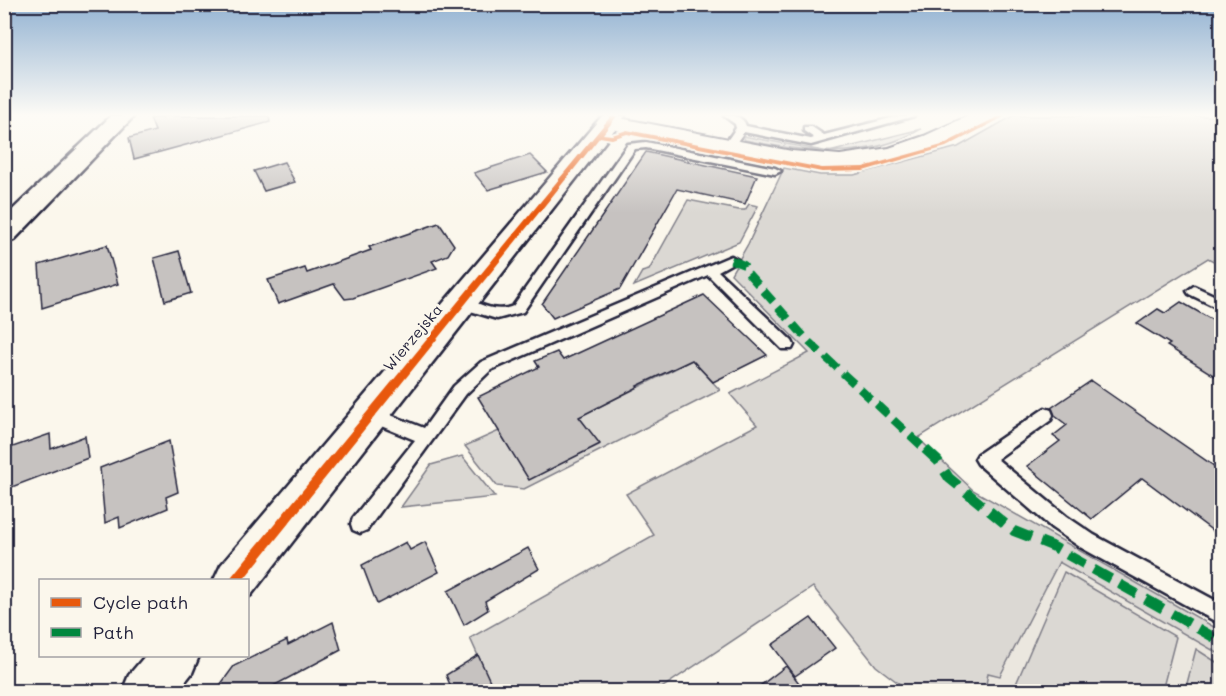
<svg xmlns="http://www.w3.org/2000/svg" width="1226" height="696" font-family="Mali,sans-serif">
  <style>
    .built { fill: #ebe7df }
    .green { fill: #dbd8d3; stroke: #7e7d87; stroke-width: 1.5 }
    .building { fill: #c6c2c0; stroke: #22223b; stroke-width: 1.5 }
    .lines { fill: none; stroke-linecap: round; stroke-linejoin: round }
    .service-casing { stroke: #22223b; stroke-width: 5 }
    .minor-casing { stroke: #22223b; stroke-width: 4 }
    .tertiary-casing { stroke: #22223b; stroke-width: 5 }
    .primary-casing { stroke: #22223b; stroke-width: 5 }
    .service { fill: #fbf7ec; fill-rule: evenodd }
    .minor { fill: #fbf7ec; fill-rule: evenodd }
    .tertiary { fill: #fbf7ec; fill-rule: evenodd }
    .primary { fill: #fbf7ec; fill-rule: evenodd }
    .quiet-far2 { stroke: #00873e; stroke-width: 6; stroke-dasharray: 11 6; stroke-linecap: butt }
    .quiet-far1 { stroke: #00873e; stroke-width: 8; stroke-dasharray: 15 8; stroke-linecap: butt }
    .quiet { stroke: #00873e; stroke-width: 10; stroke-dasharray: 20 10; stroke-linecap: butt }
    .cycleway-casing { stroke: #fbf7ec; stroke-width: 4 }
    .cycleway { fill: #e8590c; fill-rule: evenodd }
    .labels { text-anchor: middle; stroke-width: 6; stroke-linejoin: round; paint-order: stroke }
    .street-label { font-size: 15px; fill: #22223b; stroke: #fbf7ec }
  </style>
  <rect width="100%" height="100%" fill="#fbf7ec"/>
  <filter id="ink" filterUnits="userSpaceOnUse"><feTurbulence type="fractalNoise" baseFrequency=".0167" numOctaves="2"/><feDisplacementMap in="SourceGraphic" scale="12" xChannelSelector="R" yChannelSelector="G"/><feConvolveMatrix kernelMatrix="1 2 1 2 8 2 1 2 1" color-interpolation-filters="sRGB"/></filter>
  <g filter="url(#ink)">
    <path class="built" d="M1059,562L1221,655V691L985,692L988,672L1000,676Z"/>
    <g class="green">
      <path d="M1013,116H1221V265L1208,258L918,438L973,490L1221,631V655L1059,562L1000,676L988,673L985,691H909L876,666L813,587L657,691H494L470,638L654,535L626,494L757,425L730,394L809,353L731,274L748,244L784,168L820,175H854L958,147Z"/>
      <path d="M921,129C865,162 805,152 745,140L743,136L829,152Z"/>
      <path d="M688,200L739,210H745L749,204L758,206L739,242L634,286L642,272L649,270Z"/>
      <path d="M692,360L720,390L524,489L497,486L465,446L499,431L529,479L599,445L579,417Z"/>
      <path d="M462,456L495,497L401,507L431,465Z"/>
      <path d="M1064,572L1176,637L1162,691H1013Z"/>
      <path d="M1196,649L1221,665V691H1185Z"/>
    </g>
    <g class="building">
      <path d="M161,116H269L270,122L134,159L129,138L155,131L150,118H162Z"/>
      <path d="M646,152L757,176L745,204L677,189L620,289L553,318L542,304Z"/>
      <path d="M530,155L547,172L488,190L474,173Z"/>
      <path d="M284,162L295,182L264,191L254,171Z"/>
      <path d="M439,223L454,245L448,255L432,261L437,268L353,298L345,299L334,284L278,304L268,280L305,268L307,273L371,250L369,247Z"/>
      <path d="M107,245L118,284L42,308L39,265Z"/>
      <path d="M179,251L191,293L165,301L154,258Z"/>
      <path d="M704,295L767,355L713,382L692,360L637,386L638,387L579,417L600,444L529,480L478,397L539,367L535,361L557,352L563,360Z"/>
      <path d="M1181,302L1221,325V380L1167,346L1170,344L1137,324L1158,309L1165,313Z"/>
      <path d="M1091,381L1221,471V537L1142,478L1092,519L1027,466L1060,441L1053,436L1067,425L1055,416L1051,408Z"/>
      <path d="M50,434L51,449L85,436L88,458L4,490V450Z"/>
      <path d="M169,441L178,492L166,497L168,508L120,528L119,517L105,523L100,468Z"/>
      <path d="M406,542L410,550L425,542L439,572L377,604L362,565Z"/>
      <path d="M528,548L539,569L485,601L488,610L464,625L448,591Z"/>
      <path d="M811,618L835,648L795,676L772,645Z"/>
      <path d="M333,622L341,650L262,692H215L234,666L287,640L288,645Z"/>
      <path d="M478,655L495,692H453L446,675Z"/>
      <path d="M786,666L799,683L787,692H752Z"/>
    </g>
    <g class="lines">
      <g class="service-casing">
        <g id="service">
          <path d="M724,116C733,115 743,116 746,126L811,139L814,138L804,131V127H812L824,135L899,116H914L811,145L744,132L733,147L729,148L724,145L736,128L735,124Z"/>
          <path d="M646,142L775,168L781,171L775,174L646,148L635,149L523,312L497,319L457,307L455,304L457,301C475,296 490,316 513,306L628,144Z"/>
          <path d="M731,256L738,260L718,271L792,341L794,345L792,349H782L708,275L491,370L466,394L367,530L360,533L353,530L351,524L353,518L415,440L364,419L362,414L364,409L370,407L424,428L454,386L481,362Z"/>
          <path d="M1194,286L1222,299V310L1189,294L1187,291Z"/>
          <path d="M1045,408L1051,410L1053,415L1051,420L997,459L1066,516L1094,535L1222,604V625L1080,547L1052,528L978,464L975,459L978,454Z"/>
        </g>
      </g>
      <g class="minor-casing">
        <path id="minor" d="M609,116L792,151L840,155L889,148L924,136L968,116H994L991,121L974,129L922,152L878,164L840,169L792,165L601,127L598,122L601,117Z"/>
      </g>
      <g class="tertiary-casing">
        <g id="tertiary">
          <path d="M602,116H625L251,595L248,597V580H214L221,565Z"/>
          <path d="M145,656H199L192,673L177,692H122L129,675Z"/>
        </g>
      </g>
      <g class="primary-casing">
        <path id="primary" d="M111,116H134L14,240L4,242V218Z"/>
      </g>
      <use href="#service" class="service"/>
      <use href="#minor" class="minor"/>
      <use href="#tertiary" class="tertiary"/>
      <use href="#primary" class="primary"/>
      <path class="quiet-far2" d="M731,260L735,262"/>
      <path class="quiet-far1" d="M731,260L744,265L746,271L809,342L927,451"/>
      <path class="quiet" d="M925,449L938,461L949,478L1014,531L1052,546L1222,642"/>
      <g class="cycleway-casing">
        <path id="cycleway" d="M611,116H617L603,134L612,135L627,130L822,168L863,167L942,145L999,116H1006L946,147L863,171L822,172L627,134L612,139L600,137L243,580H230L232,576Z"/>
      </g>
      <use href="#cycleway" class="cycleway"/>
    </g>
  </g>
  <linearGradient id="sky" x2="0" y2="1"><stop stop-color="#92b2d2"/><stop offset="0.54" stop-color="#fdfbf6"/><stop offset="1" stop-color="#fdfbf6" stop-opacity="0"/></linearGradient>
  <rect width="1226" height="213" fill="url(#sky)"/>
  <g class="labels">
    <g class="street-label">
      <text transform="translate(413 338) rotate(-50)" y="5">Wierzejska</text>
    </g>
  </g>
  <rect width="1226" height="696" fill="none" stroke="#fbf7ec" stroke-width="24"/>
  <rect x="12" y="12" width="1202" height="672" fill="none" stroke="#22223b" stroke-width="2" filter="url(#ink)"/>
  <rect x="39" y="579" width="210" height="78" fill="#fbf7ec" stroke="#a4a2a5" stroke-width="1.5"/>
  <rect x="51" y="598" width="30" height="9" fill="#e8590c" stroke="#a4a2a5" stroke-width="1.5"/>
  <text x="93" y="609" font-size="18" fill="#22223b">Cycle path</text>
  <rect x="51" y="628" width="30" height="9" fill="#00873e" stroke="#a4a2a5" stroke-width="1.5"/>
  <text x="93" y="639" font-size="18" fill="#22223b">Path</text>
</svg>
